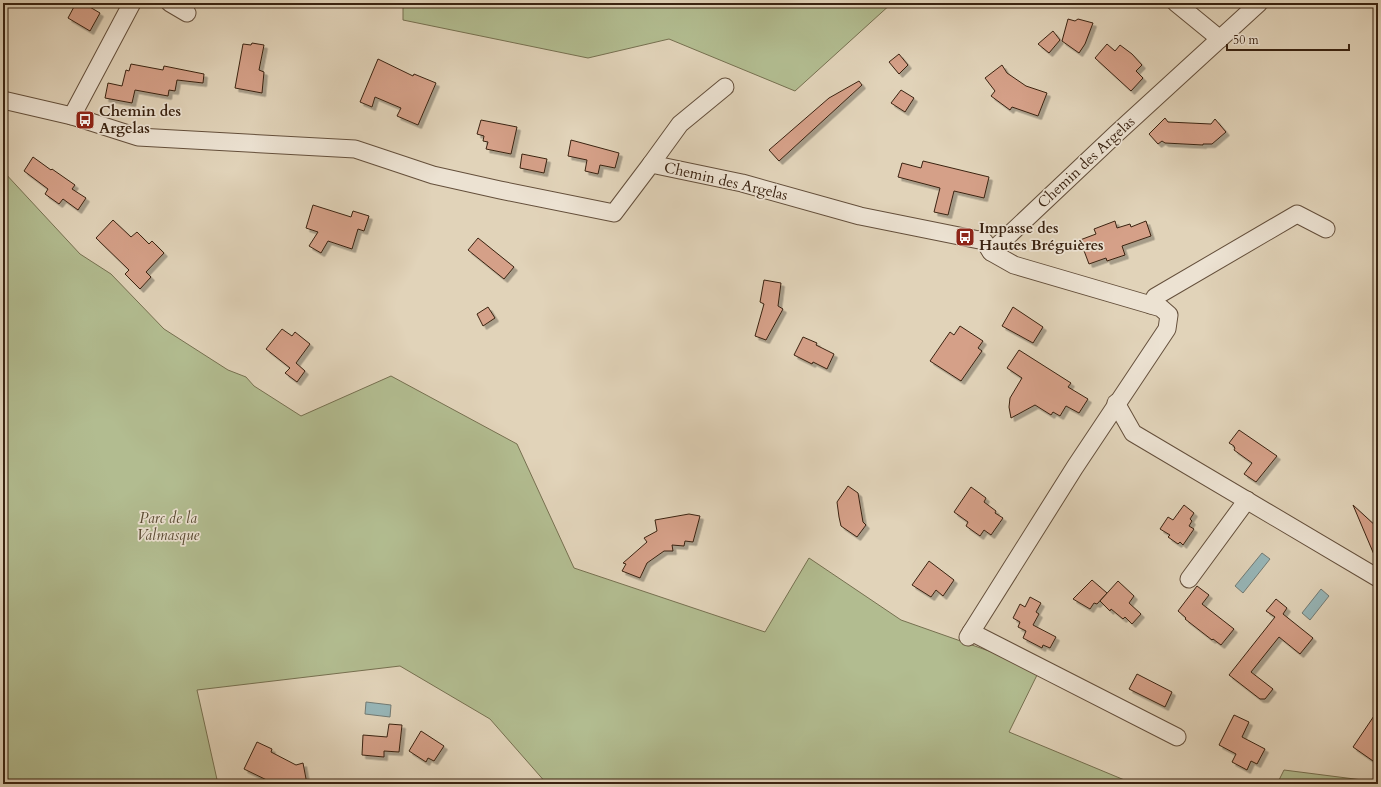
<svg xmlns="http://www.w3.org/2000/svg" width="1381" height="787" font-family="Cardo,serif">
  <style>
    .green { fill: #b2bc90; stroke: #767050 }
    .water { fill: #97b6b8; stroke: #727b75 }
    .building { fill: #d5a088; stroke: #3a2311; filter: url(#shadow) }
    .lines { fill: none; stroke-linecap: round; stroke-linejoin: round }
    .minor-casing { stroke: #644f3b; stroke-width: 19 }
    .minor { stroke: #ece2d2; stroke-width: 17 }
    .labels { text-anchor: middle; stroke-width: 3.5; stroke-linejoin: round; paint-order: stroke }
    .poi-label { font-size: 15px; font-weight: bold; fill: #3a2311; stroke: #ece2d2; text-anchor: start }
    .street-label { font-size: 15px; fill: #3a2311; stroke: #ece2d2 }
    .park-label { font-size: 15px; font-style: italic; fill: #584931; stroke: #ece2d2 }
  </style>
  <defs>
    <filter id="shadow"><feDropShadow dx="3.5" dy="3.5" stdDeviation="0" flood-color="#0004"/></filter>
  </defs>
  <rect width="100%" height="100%" fill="#e1d3b9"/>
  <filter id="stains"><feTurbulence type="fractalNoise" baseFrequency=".005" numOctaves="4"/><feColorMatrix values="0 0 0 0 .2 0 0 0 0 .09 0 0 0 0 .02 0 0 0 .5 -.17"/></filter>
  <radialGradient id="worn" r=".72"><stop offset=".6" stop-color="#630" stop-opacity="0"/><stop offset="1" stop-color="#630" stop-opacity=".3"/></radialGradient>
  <g class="green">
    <path d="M403,3H892L795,91L669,39L588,58L403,20Z"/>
    <path d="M3,171L80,254L111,274L164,329L228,370L246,377L254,386L301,416L391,376L517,444L574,568L765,632L809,558L901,620L1040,669L1009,732L1134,784H547L490,719L400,666L197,690L218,784H3Z"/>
    <path d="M1284,770L1378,782V784H1277Z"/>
  </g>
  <g class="water">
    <path d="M1262,553L1270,559L1243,593L1235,586Z"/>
    <path d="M1321,589L1329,596L1310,620L1302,613Z"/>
    <path d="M366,702L391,705L390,717L365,714Z"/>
  </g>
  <g class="building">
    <path d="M76,3H83L100,13L90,31L68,18Z"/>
    <path d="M1068,19L1075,21L1078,19L1093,23L1085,44L1079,53L1062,41Z"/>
    <path d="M1053,31L1060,40L1049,53L1038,44Z"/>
    <path d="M252,43L264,45L259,70L264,72L262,93L235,88L243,44L251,45Z"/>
    <path d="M1107,44L1115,51L1120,45L1132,54L1142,65L1136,71L1143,78L1131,91L1095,58Z"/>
    <path d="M899,54L908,65L899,74L889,62Z"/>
    <path d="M378,59L413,76L414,74L436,83L418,125L397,116L401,108L375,97L372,107L360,102Z"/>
    <path d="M131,64L163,70L164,66L204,74L203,83L177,80L175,91L169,90L168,96L135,90L132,103L105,98L108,83L122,86L126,70L129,71Z"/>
    <path d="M1002,65L1007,73L1026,86L1047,93L1038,116L1012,107L1010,110L991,96L995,91L985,78Z"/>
    <path d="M859,81L862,85L779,161L769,150L829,98Z"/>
    <path d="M901,90L914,98L905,112L891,103Z"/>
    <path d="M1165,118L1168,122L1211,124L1215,119L1226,132L1212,144H1203V145L1165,143L1162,141L1158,144L1149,134Z"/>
    <path d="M481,120L517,127L511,154L486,149L488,142L483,141L484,136L477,134Z"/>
    <path d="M571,140L619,153L615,168L600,165L598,174L585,171L587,160L568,156Z"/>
    <path d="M522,154L547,159L544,173L520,168Z"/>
    <path d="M33,157L51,170L52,169L75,185L72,189L86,198L78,210L63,199L59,204L45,194L48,189L24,171Z"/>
    <path d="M923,161L989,177L984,198L954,191L948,215L934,212L940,188L898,177L902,163L921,168Z"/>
    <path d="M313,205L351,217L353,211L369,216L364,231L358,229L352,249L328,241L321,253L309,246L318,232L306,228Z"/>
    <path d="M113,220L131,237L137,232L149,244L152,241L164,253L146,272L151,277L140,289L125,274L129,270L96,238Z"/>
    <path d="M1115,221L1117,228L1130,224L1131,227L1146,221L1151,236L1122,246L1125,255L1107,261L1106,258L1089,264L1080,240L1096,234L1094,229Z"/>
    <path d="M478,238L514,267L504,279L468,250Z"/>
    <path d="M764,280L781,283L778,306L783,309L766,340L755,336L764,304L760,302Z"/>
    <path d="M488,307L495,318L483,326L477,314Z"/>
    <path d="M1013,307L1043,327L1033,343L1002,326Z"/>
    <path d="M960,326L983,341L978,348L982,351L961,381L930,361L950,332L954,335Z"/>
    <path d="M282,329L292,336L295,332L310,344L296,363L305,371L297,382L285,373L290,368L266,349Z"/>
    <path d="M803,337L817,343L816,345L834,354L827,369L813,362L812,364L794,355Z"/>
    <path d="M1019,350L1071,383L1068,387L1088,399L1079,413L1066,406L1060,416L1053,412L1051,415L1035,405L1011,418L1009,407L1010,398L1022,378L1007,368Z"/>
    <path d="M1239,430L1277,456L1256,482L1244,474L1252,463L1234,450L1235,448L1234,447V446L1229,443Z"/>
    <path d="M848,486L858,493L863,522L866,525L857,537L841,526L839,517L837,502Z"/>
    <path d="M971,487L986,498L984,502L996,511L995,513L1003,518L991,535L984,530L980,536L966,526L968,522L954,512Z"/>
    <path d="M1184,505L1194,513L1190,519L1192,521L1189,526L1194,529L1183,545L1180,542L1178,544L1168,537L1170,535L1160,529L1168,517L1173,520Z"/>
    <path d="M1353,505L1378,528V564Z"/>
    <path d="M689,514L700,516L693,542L685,541L684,546L672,545L673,551H664L647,563L640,578L622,571L626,564L623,563L647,542L644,538L657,531L655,520Z"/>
    <path d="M929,561L954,580L943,596L936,590L931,597L912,585Z"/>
    <path d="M1092,580L1107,593L1097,604L1094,603L1090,609L1073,599Z"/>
    <path d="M1118,581L1134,596L1129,603L1141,614L1132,624L1125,617L1123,619L1111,609L1110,611L1100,601Z"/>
    <path d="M1197,586L1209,595L1202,604L1234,629L1221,645L1213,639L1212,640L1185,619L1186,618L1178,611Z"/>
    <path d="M1030,597L1041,603L1036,612L1039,614L1033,625L1056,637L1050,648L1043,645L1042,648L1023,638L1026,631L1018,627L1020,622L1013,618L1020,604L1025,607Z"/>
    <path d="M1276,599L1287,608L1283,614L1313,638L1300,654L1279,637L1251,672L1273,689L1265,699H1260L1229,675L1275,617L1266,611Z"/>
    <path d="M1137,674L1172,692L1165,707L1129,689Z"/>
    <path d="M1378,710V753L1373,761L1353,747Z"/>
    <path d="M1234,715L1249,722L1242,737L1265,749L1257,764L1251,761L1247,770L1232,762L1236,754L1219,745Z"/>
    <path d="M389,724L402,725L399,752L384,751V757L362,755L363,735L387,737Z"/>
    <path d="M421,731L444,746L434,761L428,758L426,762L409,751Z"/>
    <path d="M257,742L272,749L271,752L296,765L303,763L307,784H275L244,769Z"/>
  </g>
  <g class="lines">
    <g class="minor-casing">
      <g id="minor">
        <path d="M170,3L187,13"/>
        <path d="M1176,3L1220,39"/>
        <path d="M3,100L72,116L138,137L355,149L433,175L500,190L614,213L651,164L742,183L860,216L984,241L991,252L1117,133L1259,3"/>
        <path d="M72,116L132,3"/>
        <path d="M651,164L680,124L725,87"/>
        <path d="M1151,305L1155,297L1297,214L1326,229"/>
        <path d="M1116,403L1133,433L1378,578"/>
        <path d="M1189,579L1247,500"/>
        <path d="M971,632L1177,737"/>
        <path d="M968,637L1075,467L1167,329L1169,315L1161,308L1014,265L991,252"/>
      </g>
    </g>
    <use href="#minor" class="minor"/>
  </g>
  <defs>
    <g id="bus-square" transform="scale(1)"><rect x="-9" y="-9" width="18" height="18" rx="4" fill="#8f2418" stroke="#ece2d2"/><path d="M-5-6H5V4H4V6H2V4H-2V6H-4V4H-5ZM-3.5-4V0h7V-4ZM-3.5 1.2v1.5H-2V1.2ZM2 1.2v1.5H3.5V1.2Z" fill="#fff"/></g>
  </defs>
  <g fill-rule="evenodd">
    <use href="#bus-square" x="85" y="120"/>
    <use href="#bus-square" x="965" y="237"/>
  </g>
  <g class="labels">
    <g class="poi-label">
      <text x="99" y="116">Chemin des<tspan x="99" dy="17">Argelas</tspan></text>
      <text x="979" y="233">Impasse des<tspan x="979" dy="17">Hautes Bréguières</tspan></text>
    </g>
    <g class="street-label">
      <text transform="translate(1086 162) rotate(-43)" y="5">Chemin des Argelas</text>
      <text transform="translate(726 181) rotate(13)" y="5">Chemin des Argelas</text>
    </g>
    <g class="park-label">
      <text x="168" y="523">Parc de la<tspan x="168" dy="17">Valmasque</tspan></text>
    </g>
  </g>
  <rect width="1381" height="787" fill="none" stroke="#e1d3b9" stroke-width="16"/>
  <rect x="4" y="4" width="1373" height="779" fill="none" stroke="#3a2311" stroke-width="2"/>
  <rect x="8" y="8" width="1365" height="771" fill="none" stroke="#3a2311"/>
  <path d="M1227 44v6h122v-6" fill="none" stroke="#3a2311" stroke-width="2"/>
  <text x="1233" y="44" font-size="12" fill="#3a2311" stroke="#ece2d2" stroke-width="3" paint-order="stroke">50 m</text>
  <rect width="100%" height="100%" filter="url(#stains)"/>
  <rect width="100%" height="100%" fill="url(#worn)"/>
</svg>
